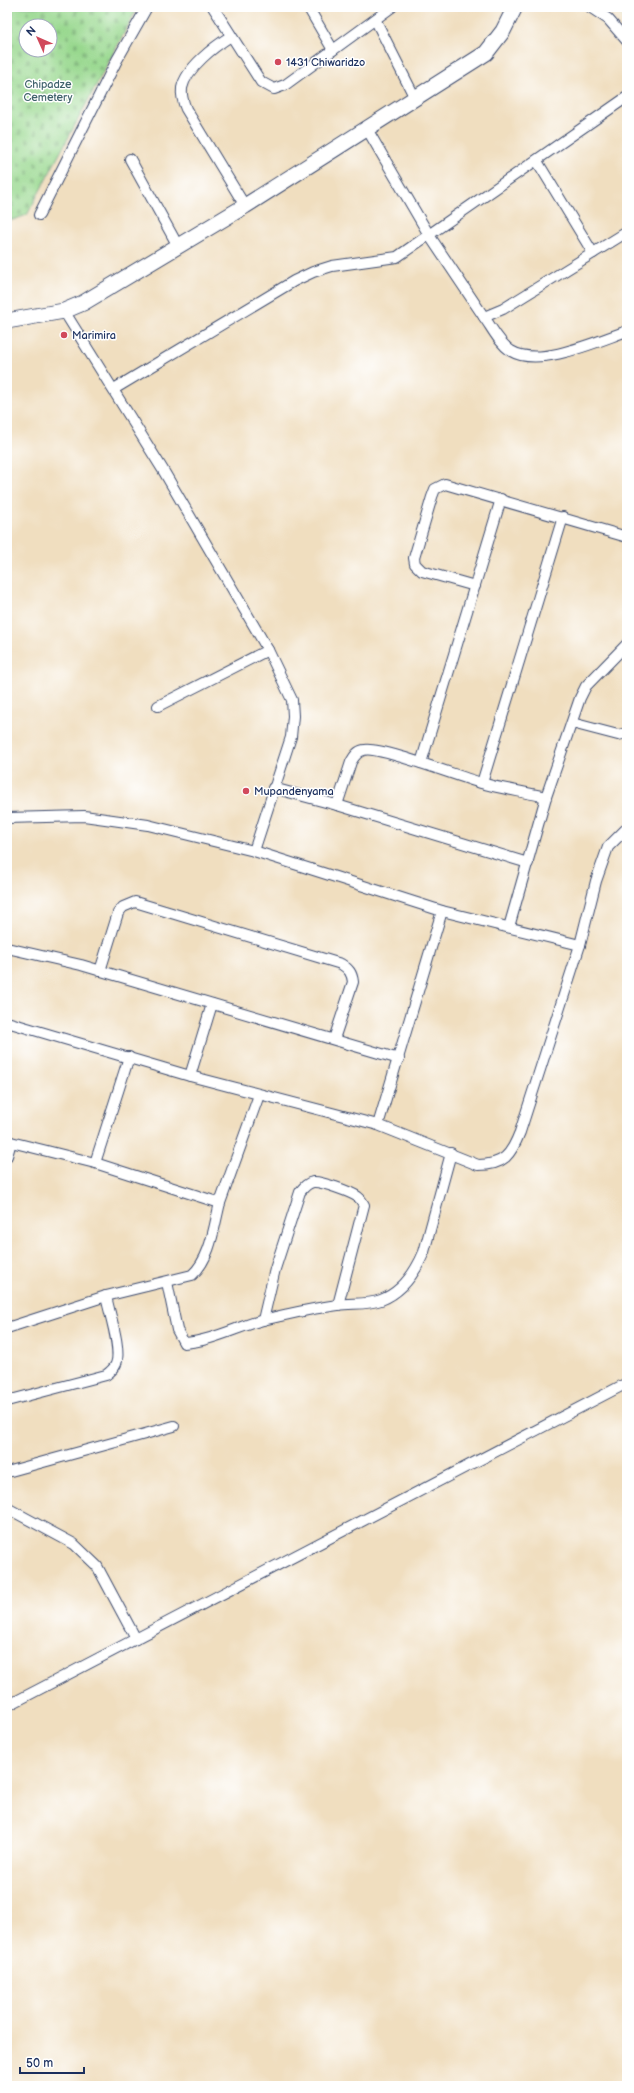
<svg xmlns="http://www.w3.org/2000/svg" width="634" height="2093" font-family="'Balsamiq Sans',sans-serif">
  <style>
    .built { fill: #e2dcba }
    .cemetery { fill: url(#cemetery-stones); stroke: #5a8476; fill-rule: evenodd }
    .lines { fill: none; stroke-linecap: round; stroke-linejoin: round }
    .street-casing { stroke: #3b496d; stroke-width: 12 }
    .secondary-casing { stroke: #3b496d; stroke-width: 17 }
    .street { stroke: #fff; stroke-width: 10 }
    .secondary { stroke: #fff; stroke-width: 15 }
    .poi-dot { fill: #d1495b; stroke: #fff; stroke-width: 1.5 }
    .labels { text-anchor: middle; stroke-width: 3; stroke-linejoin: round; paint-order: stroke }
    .poi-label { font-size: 11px; fill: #1b2f5e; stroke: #fff; text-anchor: start }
    .park-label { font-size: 11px; fill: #40626c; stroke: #fff }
  </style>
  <defs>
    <pattern id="cemetery-stones" width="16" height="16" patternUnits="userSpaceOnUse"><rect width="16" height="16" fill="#98d88e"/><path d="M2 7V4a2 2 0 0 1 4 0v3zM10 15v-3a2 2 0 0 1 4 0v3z" fill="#82ba7d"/></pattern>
  </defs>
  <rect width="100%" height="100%" fill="#fff"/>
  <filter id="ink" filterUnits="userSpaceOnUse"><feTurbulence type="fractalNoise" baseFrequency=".025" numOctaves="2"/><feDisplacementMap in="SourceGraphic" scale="8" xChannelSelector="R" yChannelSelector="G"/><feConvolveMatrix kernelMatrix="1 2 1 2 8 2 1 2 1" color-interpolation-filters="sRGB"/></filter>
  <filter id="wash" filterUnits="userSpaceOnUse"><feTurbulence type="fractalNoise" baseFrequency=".012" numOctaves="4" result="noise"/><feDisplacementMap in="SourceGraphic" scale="16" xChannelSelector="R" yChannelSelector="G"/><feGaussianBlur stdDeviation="0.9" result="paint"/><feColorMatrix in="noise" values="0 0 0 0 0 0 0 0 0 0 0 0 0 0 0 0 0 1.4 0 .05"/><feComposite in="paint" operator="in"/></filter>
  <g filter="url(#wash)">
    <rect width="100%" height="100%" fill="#f0debf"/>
    <path class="built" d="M614,7H627V27Z"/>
    <path class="cemetery" d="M7,7H138L27,215L7,222ZM26,26H50V50H26Z"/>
  </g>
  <g filter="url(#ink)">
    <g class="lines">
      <g class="street-casing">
        <g id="street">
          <path d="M213,7L261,82L274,89L285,85L392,7"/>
          <path d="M308,7L333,50"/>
          <path d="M590,7L608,19L627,41"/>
          <path d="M376,21L415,98"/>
          <path d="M231,36C215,46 186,68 182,88C181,96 183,102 186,109L245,206"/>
          <path d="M367,129L429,235L484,317L503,309L627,232"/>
          <path d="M130,159L178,246"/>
          <path d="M537,161L593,253"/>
          <path d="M39,215L117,60L147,7"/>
          <path d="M64,311L163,470L268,650L292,700L293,716L291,737L254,851"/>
          <path d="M484,317C492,328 499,343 511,351C539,368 598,341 627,331"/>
          <path d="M114,389L294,281L313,272L332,266L397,257L627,97"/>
          <path d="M475,586L422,571L415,564L414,558L432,497L435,489L445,484L627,537"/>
          <path d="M158,706L268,650"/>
          <path d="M572,723L618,735L627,733"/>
          <path d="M421,763L501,499"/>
          <path d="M482,783L563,517"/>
          <path d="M273,788L337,805L528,863"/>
          <path d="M337,805L351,762C354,757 357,751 364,750C379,746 460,777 481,783C502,789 525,792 546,797"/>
          <path d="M7,818L84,816L148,825L254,851L442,911L580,945L596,881L608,847L627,828"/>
          <path d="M509,927L546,797L580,698L586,686L627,644"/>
          <path d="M7,948L81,965L399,1059"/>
          <path d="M100,971L118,913L123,907L135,902L341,964C349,969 352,973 353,982L334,1039"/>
          <path d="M7,1022L190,1076L378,1125L478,1165C504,1165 511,1155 520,1132L580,945"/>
          <path d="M190,1076L212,1004"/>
          <path d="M378,1125L442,911"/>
          <path d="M7,1141L95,1163L220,1203L259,1095"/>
          <path d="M7,1156L11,1142"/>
          <path d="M95,1163L129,1057"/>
          <path d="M167,1282L177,1330L184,1343C212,1341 237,1327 263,1320C288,1314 314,1308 338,1305C351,1303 368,1305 381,1300C402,1292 416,1271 424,1252L451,1153"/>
          <path d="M263,1320L275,1269L300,1192C304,1187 307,1183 313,1182C321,1181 351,1192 358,1197C361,1199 362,1202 364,1205L338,1305"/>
          <path d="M7,1328L106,1296L192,1275C211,1258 214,1226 220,1203"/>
          <path d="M7,1401L106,1375C110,1372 114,1369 116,1364C122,1350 109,1312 106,1296"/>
          <path d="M7,1472L174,1426"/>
          <path d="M7,1508L74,1544L97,1566L136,1639"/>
          <path d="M7,1706L627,1383"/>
        </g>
      </g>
      <g class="secondary-casing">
        <path id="secondary" d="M7,321L64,311L83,303L245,206L486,53L503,31L515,7"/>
      </g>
      <use href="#street" class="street"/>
      <use href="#secondary" class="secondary"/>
    </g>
  </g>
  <g class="poi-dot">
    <circle cx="278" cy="62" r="4"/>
    <circle cx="64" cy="335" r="4"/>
    <circle cx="246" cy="791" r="4"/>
  </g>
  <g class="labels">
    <g class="poi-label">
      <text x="286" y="66">1431 Chiwaridzo</text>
      <text x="72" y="339">Marimira</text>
      <text x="254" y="795">Mupandenyama</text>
    </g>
    <g class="park-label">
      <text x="48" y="88">Chipadze<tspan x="48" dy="13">Cemetery</tspan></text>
    </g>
  </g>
  <rect width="634" height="2093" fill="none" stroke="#fff" stroke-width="24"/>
  <g transform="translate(38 38) rotate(315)"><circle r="19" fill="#ffffff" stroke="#a4acbf"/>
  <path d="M0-3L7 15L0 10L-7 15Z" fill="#d1495b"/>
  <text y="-6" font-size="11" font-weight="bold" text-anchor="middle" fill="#1b2f5e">N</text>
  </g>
  <path d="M20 2067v6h64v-6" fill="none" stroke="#1b2f5e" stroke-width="2"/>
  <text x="26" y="2067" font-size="12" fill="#1b2f5e" stroke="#ffffff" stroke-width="3" paint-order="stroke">50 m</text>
</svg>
